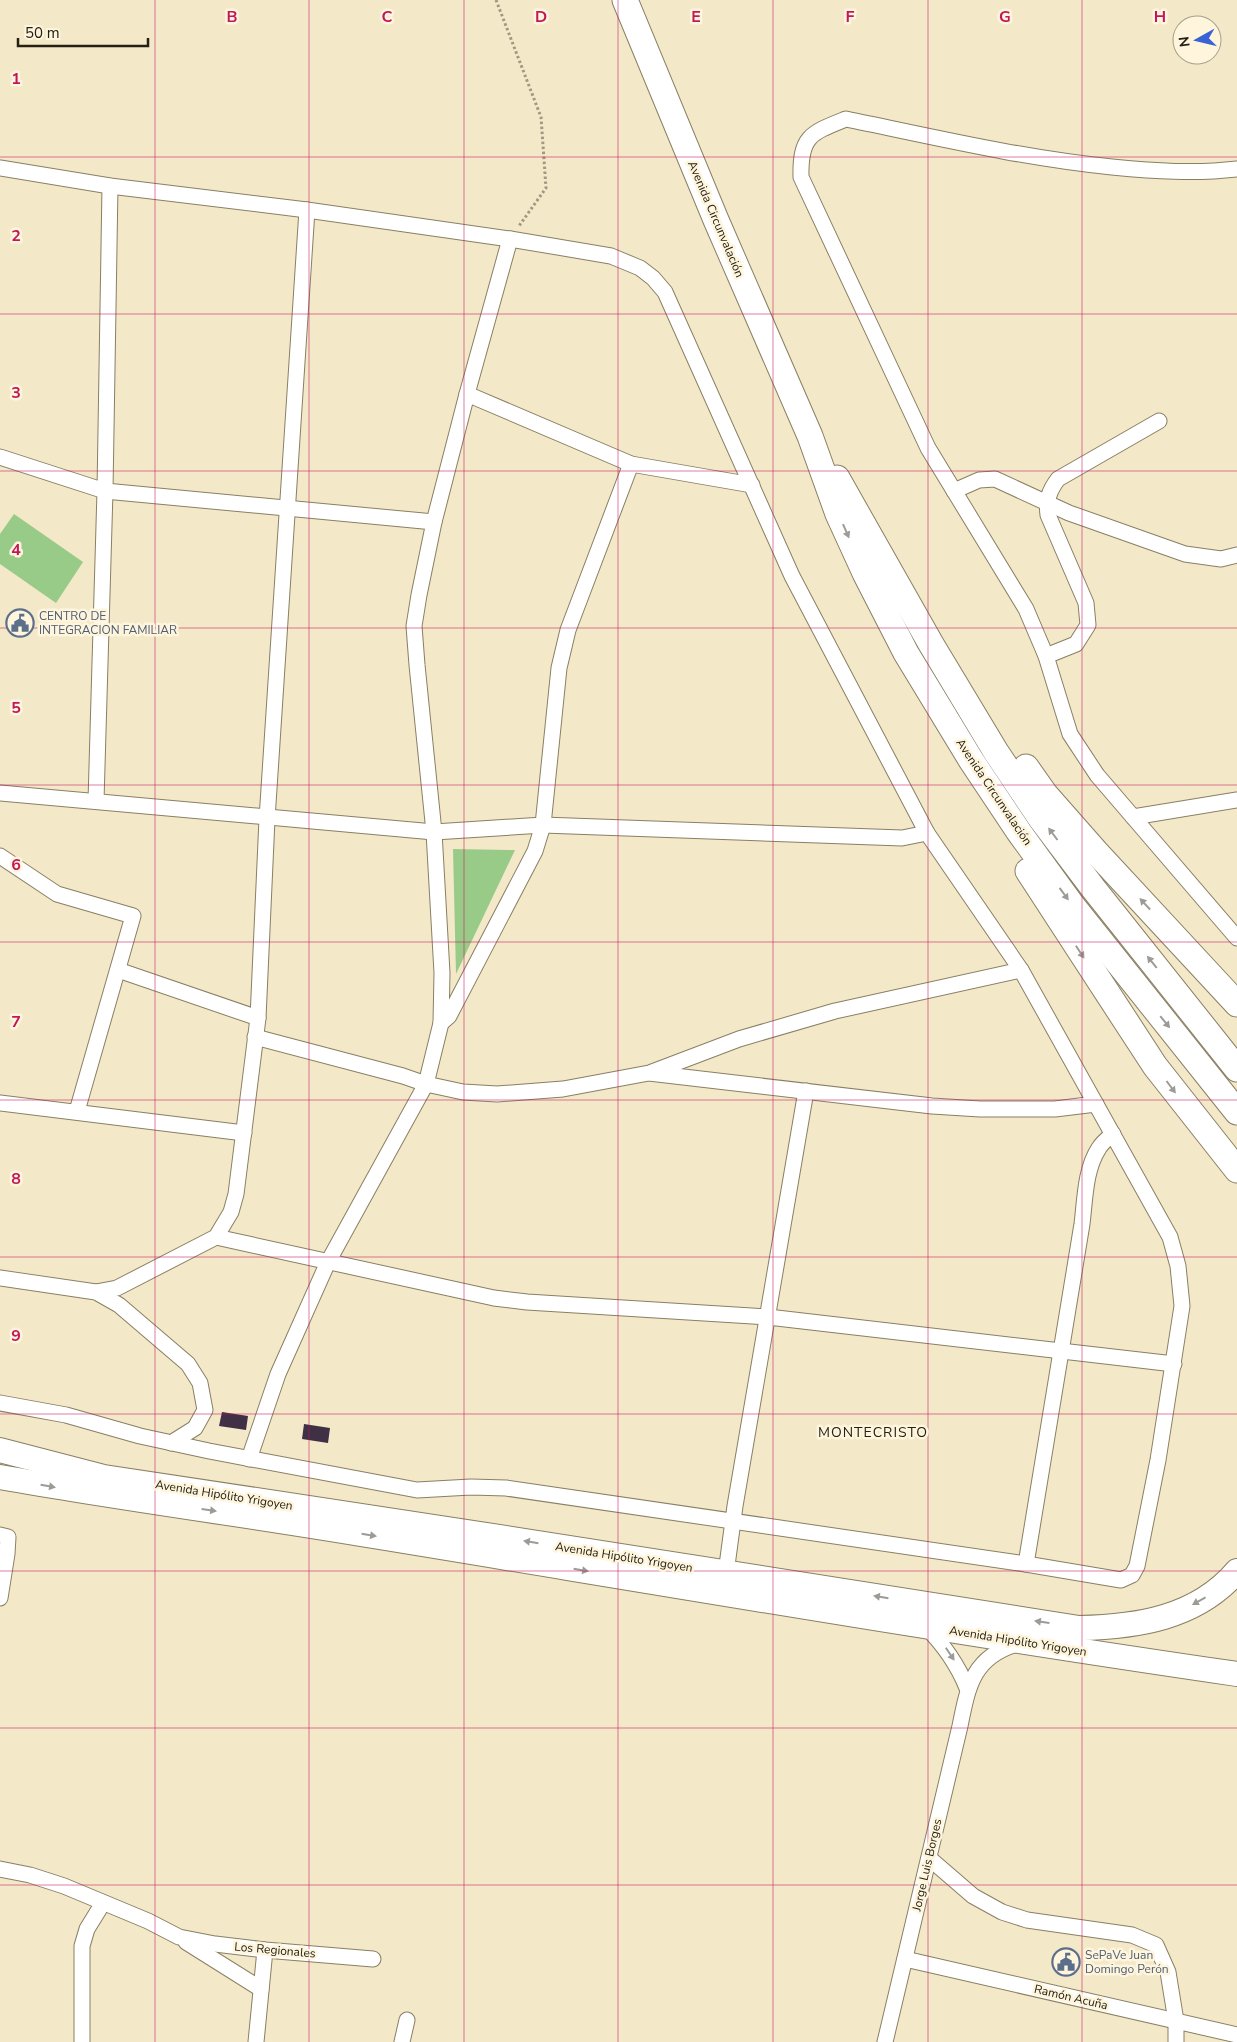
<svg xmlns="http://www.w3.org/2000/svg" width="1237" height="2042" font-family="'Nunito Sans',sans-serif">
  <style>
    .green { fill: #99cb88 }
    .building { fill: #3f3046 }
    .lines { fill: none; stroke-linecap: round; stroke-linejoin: round }
    .minor-casing { stroke: #897f63; stroke-width: 17 }
    .primary-casing { stroke: #897f63; stroke-width: 26 }
    .trunk-casing { stroke: #897f63; stroke-width: 27 }
    .path { stroke: #a19881; stroke-width: 3; stroke-dasharray: 2.5 2.5; stroke-linecap: butt }
    .minor { stroke: #fff; stroke-width: 15 }
    .primary { stroke: #fff; stroke-width: 24 }
    .trunk { stroke: #fff; stroke-width: 25 }
    .oneway { fill: #9c9b96 }
    .grid { fill: none; stroke: #c2185b; stroke-width: 1; stroke-opacity: 0.55 }
    .labels { text-anchor: middle; stroke-width: 5; stroke-linejoin: round; paint-order: stroke }
    .street-label { font-size: 12px; fill: #242015; stroke: #fef5dc }
    .service-label { font-size: 12px; fill: #4e5e75; stroke: #fef5dc; text-anchor: start }
    .neighbourhood-label { font-size: 14px; letter-spacing: 1px; fill: #242015; stroke: #fef5dc }
    .grid-label { font-size: 16px; text-anchor: middle; font-weight: bold; fill: #c2185b; stroke: #fef5dc; stroke-width: 5; stroke-linejoin: round; paint-order: stroke }
  </style>
  <rect width="100%" height="100%" fill="#f3e8c8"/>
  <g class="green">
    <path d="M14,514L83,562L56,603L0,564V534Z"/>
    <path d="M453,849L515,850L456,974Z"/>
  </g>
  <g class="building">
    <path d="M222,1412L248,1416L246,1430L219,1426Z"/>
    <path d="M304,1424L330,1428L328,1443L302,1439Z"/>
  </g>
  <g class="lines">
    <g class="minor-casing">
      <g id="minor">
        <path d="M0,168L110,186L307,210L510,239L611,256L640,268L653,278L665,292L792,576L927,833"/>
        <path d="M1237,169C1195,174 1154,171 1112,167C1022,158 934,137 846,119C811,133 800,136 801,177L928,448L1026,609L1046,656L1070,734L1097,775L1237,938"/>
        <path d="M467,394L631,464L752,485"/>
        <path d="M0,457L105,491L434,522"/>
        <path d="M954,491L979,480L995,479L1069,513L1185,554L1221,559L1237,555"/>
        <path d="M1046,656L1076,644L1088,625L1086,603L1048,515C1046,500 1049,491 1058,479L1159,421"/>
        <path d="M0,793L434,832L543,825L902,838L927,833L1021,970L1170,1237L1178,1266L1182,1306L1158,1460L1137,1566L1132,1575L1121,1580L1026,1564L506,1488L471,1487L417,1490L209,1451L140,1436L66,1415L0,1403"/>
        <path d="M96,801L105,491L110,186"/>
        <path d="M1133,817L1237,800"/>
        <path d="M0,856L57,894L133,916L77,1111"/>
        <path d="M118,970L258,1018"/>
        <path d="M441,1023L449,1016L535,851L543,825L559,668L568,630L631,464"/>
        <path d="M255,1037L403,1076L426,1084L463,1092L497,1094L563,1089L649,1073L932,1106L980,1109H1055L1096,1104"/>
        <path d="M652,1072L739,1039L835,1011L1021,970"/>
        <path d="M0,1103L244,1133"/>
        <path d="M216,1237L494,1298L527,1302L768,1317L1174,1364"/>
        <path d="M0,1278L96,1292L119,1305L188,1364L200,1383L205,1410L195,1428L171,1443"/>
        <path d="M96,1292L117,1288L216,1237L231,1212L236,1194L258,1018L267,819L307,210"/>
        <path d="M249,1459L278,1374L328,1262L426,1084L441,1023L442,973L434,832L417,665L414,626L419,595L434,522L467,394L510,239"/>
        <path d="M0,1535L8,1537L7,1554L0,1598"/>
        <path d="M1026,1564L1082,1224C1085,1200 1085,1169 1099,1148C1102,1143 1108,1138 1113,1134"/>
        <path d="M726,1573L735,1506L806,1091"/>
        <path d="M925,1626C944,1645 957,1663 967,1688"/>
        <path d="M929,1858L973,1896L1002,1912L1027,1920L1132,1935L1156,1945L1168,1972L1176,2021V2042"/>
        <path d="M0,1869L30,1875L64,1886L148,1921L179,1937L215,1944L265,1950L373,1959"/>
        <path d="M186,1942L261,1989"/>
        <path d="M905,1959L1237,2035"/>
        <path d="M82,2042V1946L87,1929L103,1903"/>
        <path d="M256,2042L265,1950"/>
        <path d="M402,2042L407,2020"/>
        <path d="M885,2042L960,1726C968,1686 973,1657 1017,1644"/>
      </g>
    </g>
    <g class="primary-casing">
      <g id="primary">
        <path d="M0,1450L104,1477L487,1535L1079,1628C1137,1627 1197,1618 1237,1571"/>
        <path d="M0,1477C124,1499 249,1515 373,1536C661,1583 948,1632 1237,1674"/>
      </g>
    </g>
    <g class="trunk-casing">
      <g id="trunk">
        <path d="M625,0L716,220L810,436L838,514L865,573L906,653L971,760L1019,832L1072,905L1237,1112"/>
        <path d="M837,478L931,644L996,752L1041,819L1093,888L1237,1069"/>
        <path d="M1026,767L1045,794L1096,852L1237,1004"/>
        <path d="M1028,871L1155,1066L1237,1170"/>
      </g>
    </g>
    <path class="path" d="M496,0L541,117L546,188L519,226"/>
    <use href="#minor" class="minor"/>
    <use href="#primary" class="primary"/>
    <use href="#trunk" class="trunk"/>
  </g>
  <defs><path id="oneway-solid" d="M-6-.8H1V-3.2L6.5 0L1 3.2V.8H-6Z" transform="scale(1.25)"/></defs>
  <g class="oneway">
    <use href="#oneway-solid" transform="translate(846 531) rotate(66)"/>
    <use href="#oneway-solid" transform="translate(1053 834) rotate(-127)"/>
    <use href="#oneway-solid" transform="translate(1064 894) rotate(54)"/>
    <use href="#oneway-solid" transform="translate(1145 904) rotate(-133)"/>
    <use href="#oneway-solid" transform="translate(1080 952) rotate(57)"/>
    <use href="#oneway-solid" transform="translate(1152 962) rotate(-129)"/>
    <use href="#oneway-solid" transform="translate(1165 1022) rotate(51)"/>
    <use href="#oneway-solid" transform="translate(1171 1087) rotate(53)"/>
    <use href="#oneway-solid" transform="translate(48 1486) rotate(10)"/>
    <use href="#oneway-solid" transform="translate(209 1510) rotate(8)"/>
    <use href="#oneway-solid" transform="translate(369 1535) rotate(9)"/>
    <use href="#oneway-solid" transform="translate(531 1542) rotate(-171)"/>
    <use href="#oneway-solid" transform="translate(581 1570) rotate(9)"/>
    <use href="#oneway-solid" transform="translate(881 1597) rotate(-171)"/>
    <use href="#oneway-solid" transform="translate(1199 1601) rotate(151)"/>
    <use href="#oneway-solid" transform="translate(1042 1622) rotate(-172)"/>
    <use href="#oneway-solid" transform="translate(950 1654) rotate(56)"/>
  </g>
  <path class="grid" d="M155,0V2042M309,0V2042M464,0V2042M618,0V2042M773,0V2042M928,0V2042M1082,0V2042M0,157H1237M0,314H1237M0,471H1237M0,628H1237M0,785H1237M0,942H1237M0,1100H1237M0,1257H1237M0,1414H1237M0,1571H1237M0,1728H1237M0,1885H1237"/>
  <defs>
    <g id="civic-ring" transform="scale(1.4375)"><circle r="9.5" fill="#fef5dc" stroke="#5c6f8a" stroke-width="1.5"/><path d="M-.6-6.5H3V-4.5H.6V-3L4-1V1h2V6H-6V1h2V-1L-.6-3ZM-1.2 2.5V6h2.4V2.5Z" fill="#5c6f8a"/></g>
  </defs>
  <g fill-rule="evenodd">
    <use href="#civic-ring" x="20" y="623"/>
    <use href="#civic-ring" x="1066" y="1962"/>
  </g>
  <g class="labels">
    <g class="street-label">
      <text transform="translate(716 219) rotate(67)" y="4">Avenida Circunvalación</text>
      <text transform="translate(994 792) rotate(56)" y="4">Avenida Circunvalación</text>
      <text transform="translate(224 1495) rotate(9)" y="4">Avenida Hipólito Yrigoyen</text>
      <text transform="translate(624 1557) rotate(9)" y="4">Avenida Hipólito Yrigoyen</text>
      <text transform="translate(1018 1641) rotate(9)" y="4">Avenida Hipólito Yrigoyen</text>
      <text transform="translate(927 1865) rotate(-77)" y="4">Jorge Luis Borges</text>
      <text transform="translate(275 1950) rotate(5)" y="4">Los Regionales</text>
      <text transform="translate(1071 1997) rotate(13)" y="4">Ramón Acuña</text>
    </g>
    <g class="service-label">
      <text x="39" y="620">CENTRO DE<tspan x="39" dy="14">INTEGRACION FAMILIAR</tspan></text>
      <text x="1085" y="1959">SePaVe Juan<tspan x="1085" dy="14">Domingo Perón</tspan></text>
    </g>
    <g class="neighbourhood-label">
      <text x="873" y="1437">MONTECRISTO</text>
    </g>
  </g>
  <g class="grid-label">
    <text x="232" y="22">B</text>
    <text x="387" y="22">C</text>
    <text x="541" y="22">D</text>
    <text x="696" y="22">E</text>
    <text x="850" y="22">F</text>
    <text x="1005" y="22">G</text>
    <text x="1160" y="22">H</text>
    <text x="16" y="84">1</text>
    <text x="16" y="241">2</text>
    <text x="16" y="398">3</text>
    <text x="16" y="555">4</text>
    <text x="16" y="713">5</text>
    <text x="16" y="870">6</text>
    <text x="16" y="1027">7</text>
    <text x="16" y="1184">8</text>
    <text x="16" y="1341">9</text>
  </g>
  <g transform="translate(1197 40) rotate(262)"><circle r="24" fill="#fef5dc" stroke="#a7a08c"/>
  <path d="M0-4L9 19L0 12L-9 19Z" fill="#3963d4"/>
  <text y="-8" font-size="14" font-weight="bold" text-anchor="middle" fill="#242015">N</text>
  </g>
  <path d="M18 38v8h130v-8" fill="none" stroke="#242015" stroke-width="2.5"/>
  <text x="25" y="38" font-size="15" fill="#242015" stroke="#fef5dc" stroke-width="4" paint-order="stroke">50 m</text>
</svg>
